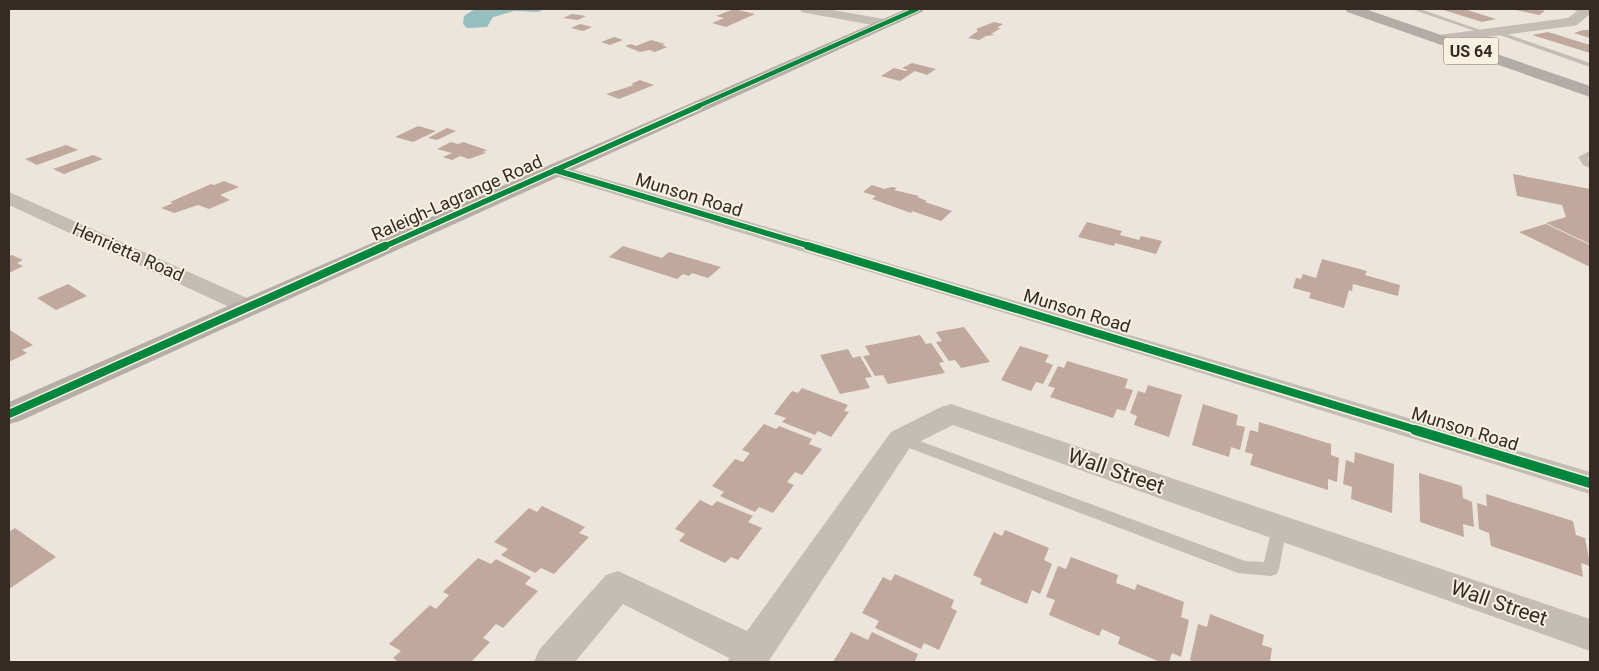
<svg xmlns="http://www.w3.org/2000/svg" width="1599" height="671" font-family="Roboto,sans-serif">
  <style>
    .water { fill: #97bebf }
    .building { fill: #c1a89c }
    .lines { fill: none; stroke-linecap: round; stroke-linejoin: round }
    .lane { fill: #c4bdb6; fill-rule: evenodd }
    .street { fill: #c4bdb6; fill-rule: evenodd }
    .secondary { fill: #b5ada6; fill-rule: evenodd }
    .primary { fill: #b3aba5; fill-rule: evenodd }
    .cycleway-far3-casing { stroke: #faf0e2; stroke-width: 6 }
    .cycleway-far2-casing { stroke: #faf0e2; stroke-width: 8 }
    .cycleway-far1-casing { stroke: #faf0e2; stroke-width: 11 }
    .cycleway-casing { stroke: #faf0e2; stroke-width: 13 }
    .cycleway-far3 { stroke: #00873e; stroke-width: 4.5 }
    .cycleway-far2 { stroke: #00873e; stroke-width: 5.5 }
    .cycleway-far1 { stroke: #00873e; stroke-width: 8 }
    .cycleway { stroke: #00873e; stroke-width: 10 }
    .labels { text-anchor: middle; stroke-width: 4; stroke-linejoin: round; paint-order: stroke }
    .shield { fill: #faf0e2; stroke: #70655d; stroke-width: 1 }
    .shield-label { font-size: 16px; font-weight: bold; fill: #352a24 }
    .street-label { font-size: 18px; fill: #352a24; stroke: #faf0e2 }
    .near-street-label { font-size: 21px; fill: #352a24; stroke: #faf0e2 }
  </style>
  <rect width="100%" height="100%" fill="#ece5dc"/>
  <path class="water" d="M475,9H539L543,10L538,12L514,11L493,17L487,27L467,28L463,24L464,16Z"/>
  <g class="building">
    <path d="M734,9L755,14L726,27L712,23L724,18L716,16Z"/>
    <path d="M1440,9H1464L1496,19L1482,22Z"/>
    <path d="M1511,9H1535L1545,11L1539,15Z"/>
    <path d="M572,14L586,16L578,20L563,18Z"/>
    <path d="M994,22L1003,24L997,28H1001L991,34L995,35L986,36L979,40L968,38L978,31L976,29Z"/>
    <path d="M580,24L592,27L583,31L571,28Z"/>
    <path d="M1583,30H1590V38L1574,33Z"/>
    <path d="M1548,32L1590,45V53L1532,35Z"/>
    <path d="M614,37L623,40L610,45L601,42Z"/>
    <path d="M651,40L665,44L662,45L667,47L655,52L649,50L640,52L625,46L631,44L636,46Z"/>
    <path d="M912,63L936,69L927,75L915,71L900,81L881,76L894,68L906,71L908,70L902,68Z"/>
    <path d="M640,80L654,85L619,99L606,94L634,85L631,84Z"/>
    <path d="M418,126L436,131L413,142L395,137Z"/>
    <path d="M447,128L456,131L437,140L428,138Z"/>
    <path d="M451,142L458,144L463,142L487,150L483,152L486,153L469,159L460,156L452,160L443,157L452,153L437,149Z"/>
    <path d="M66,145L78,150L37,165L25,159Z"/>
    <path d="M93,155L103,159L64,174L53,169Z"/>
    <path d="M1513,174L1590,189V244L1546,223L1566,217L1562,205L1517,196Z"/>
    <path d="M224,181L239,187L220,195L230,200L209,209L198,205L174,213L161,208L173,203L170,202L211,184L214,185Z"/>
    <path d="M872,185L884,189L892,187L897,188L894,190L919,196L917,197L927,201L925,202L952,211L941,221L912,211L911,213L872,199L876,196L863,192Z"/>
    <path d="M1087,222L1122,231L1120,235L1139,240L1141,236L1162,241L1156,254L1115,243L1114,246L1078,237Z"/>
    <path d="M1546,224L1590,245V267L1519,232Z"/>
    <path d="M623,246L662,258L669,252L721,267L708,278L692,273L689,276L683,274L677,279L609,257Z"/>
    <path d="M12,255L23,260L17,263L23,266L9,273V256Z"/>
    <path d="M1322,259L1367,271L1365,275L1400,285L1398,296L1353,284L1352,291L1349,290L1344,308L1309,298L1311,293L1293,288L1296,278L1301,279L1303,274L1316,278Z"/>
    <path d="M68,284L87,296L56,310L37,298Z"/>
    <path d="M964,327L990,362L961,368L955,360L949,361L936,342L942,341L936,332Z"/>
    <path d="M10,330L33,345L22,350L27,353L9,362Z"/>
    <path d="M920,335L926,344L931,343L944,362L939,363L945,373L888,384L883,375L875,376L863,356L870,355L865,346Z"/>
    <path d="M1020,346L1049,355L1045,362L1053,365L1043,384L1036,382L1031,391L1001,380Z"/>
    <path d="M848,349L853,358L860,356L872,377L865,378L870,388L840,394L820,355Z"/>
    <path d="M1067,361L1128,379L1125,388L1133,390L1125,411L1117,409L1113,418L1050,397L1055,388L1048,386L1058,366L1064,368Z"/>
    <path d="M1148,385L1182,395L1169,437L1134,425L1137,416L1130,413L1138,391L1145,393Z"/>
    <path d="M802,388L848,405L844,411L849,412L831,437L818,431L815,435L782,422L786,418L774,414L792,391L798,393Z"/>
    <path d="M1203,404L1238,415L1236,425L1245,427L1240,450L1231,447L1229,457L1192,445Z"/>
    <path d="M1259,422L1331,444V455L1339,458L1337,482L1328,479V490L1250,465L1253,454L1245,452L1250,430L1258,432Z"/>
    <path d="M764,424L776,429L779,426L812,439L809,444L822,449L802,475L795,472L787,482L794,485L773,513L759,507L755,512L720,496L724,492L712,486L735,459L743,462L750,453L742,450Z"/>
    <path d="M1355,452L1394,464L1392,513L1351,499L1352,487L1343,484L1346,460L1354,463Z"/>
    <path d="M1419,473L1462,486L1463,498L1472,502L1474,527L1463,524L1464,537L1420,522Z"/>
    <path d="M1486,494L1573,521L1576,535L1585,538L1590,564V566L1581,563L1583,577L1491,546L1489,533L1479,529L1477,503L1487,506Z"/>
    <path d="M700,500L712,506L717,501L753,516L748,522L762,528L738,560L731,557L725,563L679,541L685,534L675,529Z"/>
    <path d="M542,506L585,527L579,533L589,537L554,574L541,568L535,573L501,555L508,549L494,542L529,508L537,512Z"/>
    <path d="M15,528L56,557L9,589V532Z"/>
    <path d="M1005,530L1049,548L1044,560L1052,564L1040,594L1032,590L1027,604L980,584L982,579L973,575L994,532L1002,536Z"/>
    <path d="M1071,557L1118,575L1116,583L1135,590L1137,584L1184,602L1181,617L1189,620L1181,657L1172,653L1169,662H1160L1118,644L1120,637L1102,629L1099,636L1049,615L1055,600L1046,597L1058,566L1066,569Z"/>
    <path d="M478,558L491,564L496,559L531,577L525,584L538,591L503,628L496,624L483,638L490,642L471,662H399L393,658L401,651L389,644L430,605L436,609L449,595L443,592Z"/>
    <path d="M895,574L954,600L951,608L957,611L939,650L924,643L921,649L875,628L879,621L862,613L883,577L891,581Z"/>
    <path d="M1210,614L1264,635L1262,645L1272,648L1270,662H1194L1190,660L1198,624L1207,627Z"/>
    <path d="M851,632L868,640L872,632L918,654L915,661L919,662H833Z"/>
  </g>
  <g class="lines">
    <g class="lane">
      <path d="M1411,9H1420L1489,33L1484,34Z"/>
      <path d="M1569,9H1583L1588,11L1585,13Z"/>
      <path d="M1494,31H1498L1590,63V67L1494,33Z"/>
      <path d="M1590,151V157L1588,158L1590,168L1583,165L1578,157Z"/>
      <path d="M901,434L1245,561L1264,562L1273,523L1279,521L1285,523L1287,527L1279,569L1277,574L1271,576L1238,573L896,443L894,439L896,435Z"/>
    </g>
    <g class="street">
      <path d="M800,9H827L884,19L891,23L884,27L806,13L801,12Z"/>
      <path d="M1580,9H1590V14L1577,25L1572,26L1439,43L1432,39L1439,35L1568,18Z"/>
      <path d="M555,164L1590,472V494L1172,364L548,174L546,170L548,166Z"/>
      <path d="M9,192L256,302L260,307L256,312L248,314L240,312L9,205Z"/>
      <path d="M951,404L1590,619V651L953,425L911,446L768,662H728L729,658L623,604L575,662H534L539,650L606,575L618,571L747,631L891,432L941,407Z"/>
    </g>
    <path class="secondary" d="M906,9H924L922,12L20,421L9,424V402Z"/>
    <path class="primary" d="M1345,9H1365L1590,86V97L1347,12Z"/>
    <g class="cycleway-far3-casing">
      <path id="cycleway-far3" d="M696,107L917,9"/>
    </g>
    <g class="cycleway-far2-casing">
      <g id="cycleway-far2">
        <path d="M555,170L813,247"/>
        <path d="M383,247L699,106"/>
      </g>
    </g>
    <g class="cycleway-far1-casing">
      <g id="cycleway-far1">
        <path d="M808,246L1420,431"/>
        <path d="M9,414L385,246"/>
      </g>
    </g>
    <g class="cycleway-casing">
      <path id="cycleway" d="M1415,430L1590,483"/>
    </g>
    <use href="#cycleway-far3" class="cycleway-far3"/>
    <use href="#cycleway-far2" class="cycleway-far2"/>
    <use href="#cycleway-far1" class="cycleway-far1"/>
    <use href="#cycleway" class="cycleway"/>
  </g>
  <g class="labels">
    <rect class="shield" x="1443.5" y="37.5" width="55" height="27" rx="4"/>
    <g class="shield-label">
      <text x="1471" y="57">US 64</text>
    </g>
    <g class="street-label">
      <text transform="translate(689 195) rotate(17)" y="6">Munson Road</text>
      <text transform="translate(457 198) rotate(-24)" y="6">Raleigh-Lagrange Road</text>
      <text transform="translate(128 252) rotate(24)" y="6">Henrietta Road</text>
      <text transform="translate(1077 311) rotate(17)" y="6">Munson Road</text>
      <text transform="translate(1465 429) rotate(17)" y="6">Munson Road</text>
    </g>
    <g class="near-street-label">
      <text transform="translate(1116 471) rotate(19)" y="7">Wall Street</text>
      <text transform="translate(1499 603) rotate(19)" y="7">Wall Street</text>
    </g>
  </g>
  <rect width="1599" height="671" fill="none" stroke="#352a24" stroke-width="20"/>
</svg>
